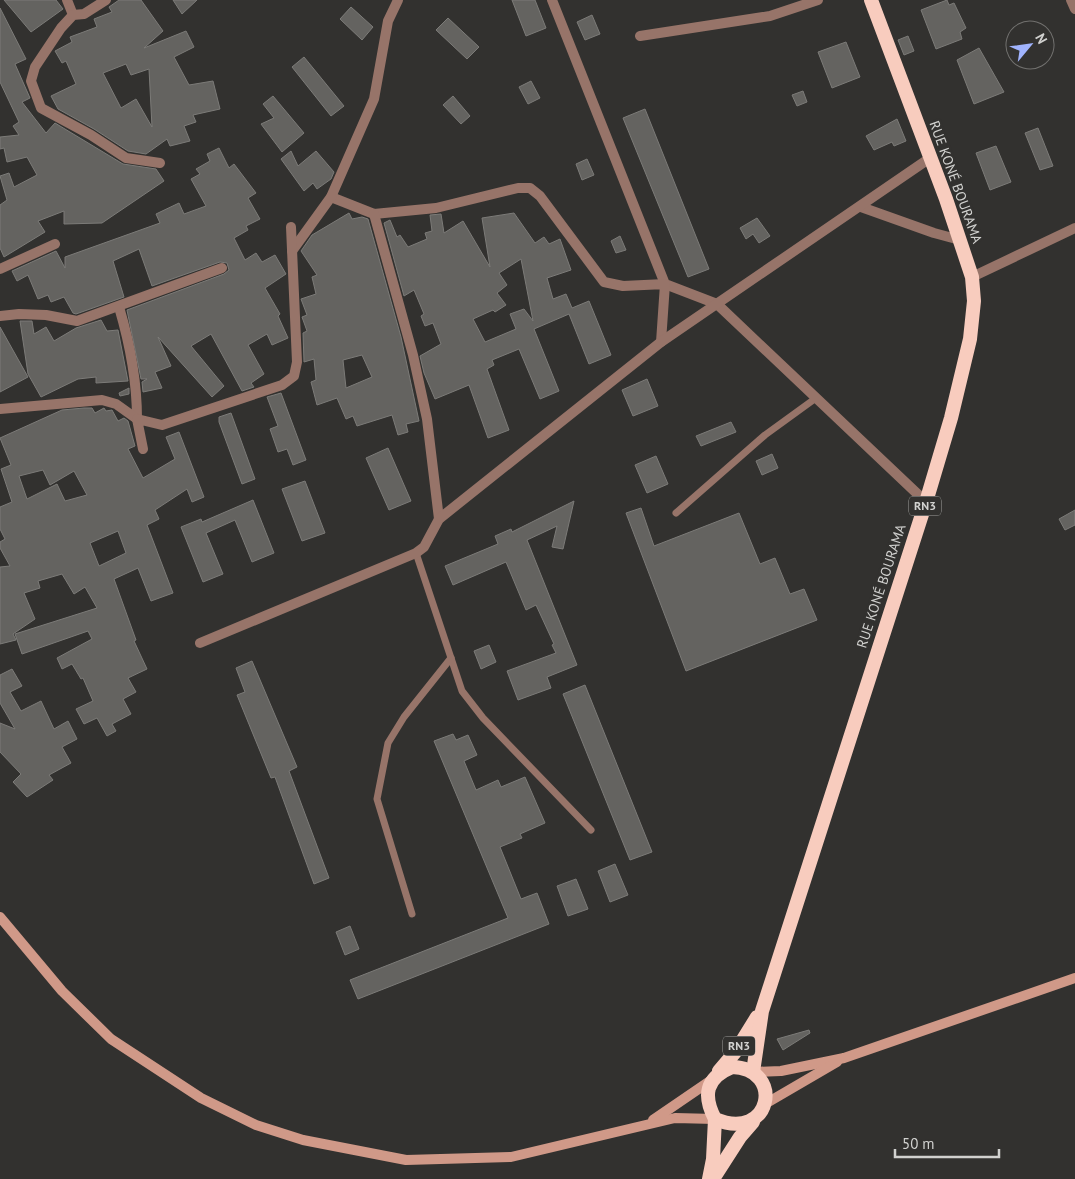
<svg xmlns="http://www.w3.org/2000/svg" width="1075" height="1179" font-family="'PT Sans',sans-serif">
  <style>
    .building { fill: #646360; stroke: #7c7b78; fill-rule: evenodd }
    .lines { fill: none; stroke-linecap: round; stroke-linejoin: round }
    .service { stroke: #977469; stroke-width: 7 }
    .minor { stroke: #977469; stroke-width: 10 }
    .tertiary { stroke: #977469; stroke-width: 10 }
    .secondary { stroke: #d09988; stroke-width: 10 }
    .trunk { stroke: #f8ccbe; stroke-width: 14 }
    .labels { text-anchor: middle; stroke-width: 5; stroke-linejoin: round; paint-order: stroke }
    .shield { fill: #32312f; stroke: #a1a19f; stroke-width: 1 }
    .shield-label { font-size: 12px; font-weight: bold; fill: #d1d1cf }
    .street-label { font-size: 14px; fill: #d1d1cf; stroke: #32312f }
  </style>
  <rect width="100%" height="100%" fill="#32312f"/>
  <g class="building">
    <path d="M4,0H56L63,9L31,32Z"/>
    <path d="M119,0H141L163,31L144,48L186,31L194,47L174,57L189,85L213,81L220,109L193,115L196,122L184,126L190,141L170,146L167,139L146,154L128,151L94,129L58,109L51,96L76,84L66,61L62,63L55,51L72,42L70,37L97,27L94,19L112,12L109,7ZM126,64L131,75L149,69L152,127L136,99L121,108L103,73Z"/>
    <path d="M173,0H197L182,14Z"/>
    <path d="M512,0H535L546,28L526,36Z"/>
    <path d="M947,0L949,5L954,3L966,28L960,32L962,39L936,49L921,10Z"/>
    <path d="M351,7L373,27L362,40L340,19Z"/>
    <path d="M0,8L26,59L15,64L30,98L22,102L46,133L55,123L123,164L156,169L164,181L102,223L64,224V211L38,221L45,232L4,257L0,248V205L7,200L0,176L9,173L14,187L37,175L27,157L7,162L4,148L0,149V137L19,135L13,126L19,122L0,82Z"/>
    <path d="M592,15L600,34L585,40L577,22Z"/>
    <path d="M448,18L479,47L467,59L436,30Z"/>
    <path d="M908,36L914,51L904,55L898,40Z"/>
    <path d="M846,42L860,77L832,88L818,52Z"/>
    <path d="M979,48L1004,92L974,104L957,60Z"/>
    <path d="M304,57L344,106L331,116L292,67Z"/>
    <path d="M531,81L540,98L528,104L519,87Z"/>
    <path d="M803,91L807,102L797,106L792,95Z"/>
    <path d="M273,96L304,133L282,152L261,124L274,118L263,104Z"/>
    <path d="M453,96L470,116L461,124L443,105Z"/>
    <path d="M645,109L709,269L688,277L623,118Z"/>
    <path d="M897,119L906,141L894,146L892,142L874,150L866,136Z"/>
    <path d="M1038,128L1053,166L1040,170L1025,133Z"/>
    <path d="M996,146L1011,182L990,190L976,153Z"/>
    <path d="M219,148L229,168L234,164L256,193L248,198L260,219L246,226L248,230L234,238L245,260L256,253L262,262L275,255L286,274L265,288L280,314L278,316L288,338L272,345L267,334L248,345L264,374L251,383L254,387L242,391L211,334L191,346L224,386L212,397L158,337L171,366L155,372L162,388L143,392L142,382L147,379H141L127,310L224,274L229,270L227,263L220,262L152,286L139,249L113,261L124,297L76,314L73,313L64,297L51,302L48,295L38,299L28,275L17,281L12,271L56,251L65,268V257L160,223L156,214L179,203L184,214L206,206L191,179L200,174L196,169L210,161L207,154Z"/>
    <path d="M291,151L298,166L316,151L334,172L331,179L317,189L313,183L304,191L281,159Z"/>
    <path d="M587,159L594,175L582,180L576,164Z"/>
    <path d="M349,213L352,219L362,217L368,219L401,337L419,421L406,424L408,432L398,435L392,415L357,426L353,416L346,419L337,398L317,405L311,382L316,380L314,359L304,362L303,333L307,331L302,317L307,315L301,299L316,294L312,277L317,275L301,251L312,235ZM362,355L372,377L346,388L343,360Z"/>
    <path d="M514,213L535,243L544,237L549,244L560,239L571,270L547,278L553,299L566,294L572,308L589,301L611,355L589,364L569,314L534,329L559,391L540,399L519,349L492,360L494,365L487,369L509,430L488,438L469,385L435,399L424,373L420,356L441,344L433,323L425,326L421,316L424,314L414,290L404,296L384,223L390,220L397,237L400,235L408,247L427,239L425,233L432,231L430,215L441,214L444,233L463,221L490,267L482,218ZM521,259L533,321L524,309L510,314L516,329L485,342L473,319L493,310L495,312L506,305L497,293L507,285L499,273Z"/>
    <path d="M757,218L770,236L759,243L753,234L746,239L740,228Z"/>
    <path d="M620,236L626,250L616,253L611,241Z"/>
    <path d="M101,320L107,331L118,330L128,381L96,383V377L78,379L41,397L28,374L20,321H32L34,334L46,327L54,341L76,328Z"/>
    <path d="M0,327L28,377L0,392Z"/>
    <path d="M647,379L658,406L633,416L622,390Z"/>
    <path d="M129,388V394L120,396L119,393Z"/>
    <path d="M281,393L306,460L293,465L287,449L278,452L270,429L278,426L267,397Z"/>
    <path d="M84,408H92L95,413L104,408L106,411L112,410L118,421L124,418L128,421L135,446L128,449L143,478L175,459L166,437L179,432L204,497L192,502L187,489L155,510L159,519L147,525L173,593L151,601L138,568L114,579L136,640L134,641L147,669L128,678L136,692L123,699L131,714L112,724L116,731L107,736L97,718L84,724L76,709L93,701L83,678L81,679L72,664L62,669L57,658L92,639L88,631L22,654L15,634L97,608L85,587L74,594L62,574L38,581L40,588L24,593L35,619L13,634L16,640L0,644V567L10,566L0,548V542L5,539L0,529V507L12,502L1,469L11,465L0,438L62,410ZM43,470L50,485L74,471L87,495L65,501L57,484L27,499L19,476ZM118,531L126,553L99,566L90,543Z"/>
    <path d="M231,413L255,479L242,484L219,422V417Z"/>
    <path d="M731,422L736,432L701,446L696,436Z"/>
    <path d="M388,448L411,501L389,510L366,458Z"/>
    <path d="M772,454L778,468L762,475L756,461Z"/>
    <path d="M656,456L668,484L647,493L635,465Z"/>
    <path d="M305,481L325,533L302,541L282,489Z"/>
    <path d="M253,500L274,553L252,562L235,520L206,533L223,574L203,582L181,527L201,519L202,522Z"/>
    <path d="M574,501L563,549L552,547L557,526L527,540L577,665L547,677L551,688L518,700L507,671L556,653L552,645L554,644L536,605L526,610L506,562L453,585L445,566L498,544L495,536L511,529L512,532Z"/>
    <path d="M641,508L654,546L739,513L760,564L775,558L790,594L804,589L817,620L686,671L626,513Z"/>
    <path d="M1075,510V525L1065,530L1059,519Z"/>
    <path d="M489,645L496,662L481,669L474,651Z"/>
    <path d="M252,661L297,767L289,771L329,878L314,884L275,777L271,778L237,695L245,692L236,668Z"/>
    <path d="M12,669L22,686L10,692L21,711L41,701L54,729L68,721L77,739L62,747L71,763L49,775L53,780L27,797L13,782L21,774L0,752V723L15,729L0,703V675Z"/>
    <path d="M585,685L652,852L630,860L563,694Z"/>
    <path d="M453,734L456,740L468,735L477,755L464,761L476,790L498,780L501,787L525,777L545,823L520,834L522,838L500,847L521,899L537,893L549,924L358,999L350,980L508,918L434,741Z"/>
    <path d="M615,864L628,895L610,902L598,871Z"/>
    <path d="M576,879L588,909L568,916L557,886Z"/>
    <path d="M350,926L359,949L345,955L336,932Z"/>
    <path d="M809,1030L810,1033L783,1050L777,1039Z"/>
  </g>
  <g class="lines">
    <g class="service">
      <path d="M676,513L765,435L816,398"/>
      <path d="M416,553L462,691L483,718L591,830"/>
      <path d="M412,914L377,799L388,743L404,717L451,658"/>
    </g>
    <g class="minor">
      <path d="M67,0L73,15"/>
      <path d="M106,0L84,14L73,15L61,28L35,67L31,81L41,108L91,135L126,158L160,163"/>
      <path d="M552,0L665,284L717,304L926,502"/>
      <path d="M640,36L770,16L818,0"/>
      <path d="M331,197L374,214L436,208L518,188H530L540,196L604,282L623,286L665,284L661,342"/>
      <path d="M861,207L934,233L960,240"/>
      <path d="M374,214L413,355L427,419L439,519"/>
      <path d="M292,251L331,197L374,99L388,21L398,0"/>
      <path d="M0,269L55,244"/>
      <path d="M119,307C130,344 137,380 137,419"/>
      <path d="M0,316L19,314L46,315L77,321L222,268"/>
      <path d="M0,409L102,400L116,404L137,419"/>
      <path d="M143,449L137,419L162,425L282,385L294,376L297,362L291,227"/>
      <path d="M200,643L416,553L424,547L439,519L661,342L930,158"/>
    </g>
    <g class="tertiary">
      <path d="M1071,0L1075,9"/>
      <path d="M972,277L1075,228"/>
    </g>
    <g class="secondary">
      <path d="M0,917L62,991L111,1039L201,1098L256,1125L303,1140L406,1160L511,1157L675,1118L715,1119"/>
      <path d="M753,1072L781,1071L844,1058L1075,978"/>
      <path d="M765,1104L837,1062"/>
      <path d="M653,1120L713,1079"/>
    </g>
    <g class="trunk">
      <path d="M732,1067C785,1068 772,1143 715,1119C703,1096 705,1078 732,1067Z"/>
      <path d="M719,1071L736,1051L757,1017"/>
      <path d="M753,1072L762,1011L926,502L951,418L970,339L974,301L972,277L946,199L871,0"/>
      <path d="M709,1179L713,1159L715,1119"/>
      <path d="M713,1179L740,1137L753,1122"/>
    </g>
  </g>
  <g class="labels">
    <g class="shield">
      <rect x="909" y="496.5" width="32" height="19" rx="4"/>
      <rect x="723" y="1036.5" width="32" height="19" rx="4"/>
    </g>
    <g class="shield-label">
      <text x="925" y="510">RN3</text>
      <text x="739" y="1050">RN3</text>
    </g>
    <g class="street-label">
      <text transform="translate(956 182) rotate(70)" y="5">RUE KONÉ BOURAMA</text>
      <text transform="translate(881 586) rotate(-72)" y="5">RUE KONÉ BOURAMA</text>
    </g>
  </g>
  <g transform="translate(1030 45) rotate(61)"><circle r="24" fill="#32312f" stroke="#72716f"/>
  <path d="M0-4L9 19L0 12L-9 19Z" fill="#a0b3fd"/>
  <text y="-8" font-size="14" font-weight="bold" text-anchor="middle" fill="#d1d1cf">N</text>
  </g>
  <path d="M895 1149v8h104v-8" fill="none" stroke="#d1d1cf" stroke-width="2.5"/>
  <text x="902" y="1149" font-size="15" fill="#d1d1cf" stroke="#32312f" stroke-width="4" paint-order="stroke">50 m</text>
</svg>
